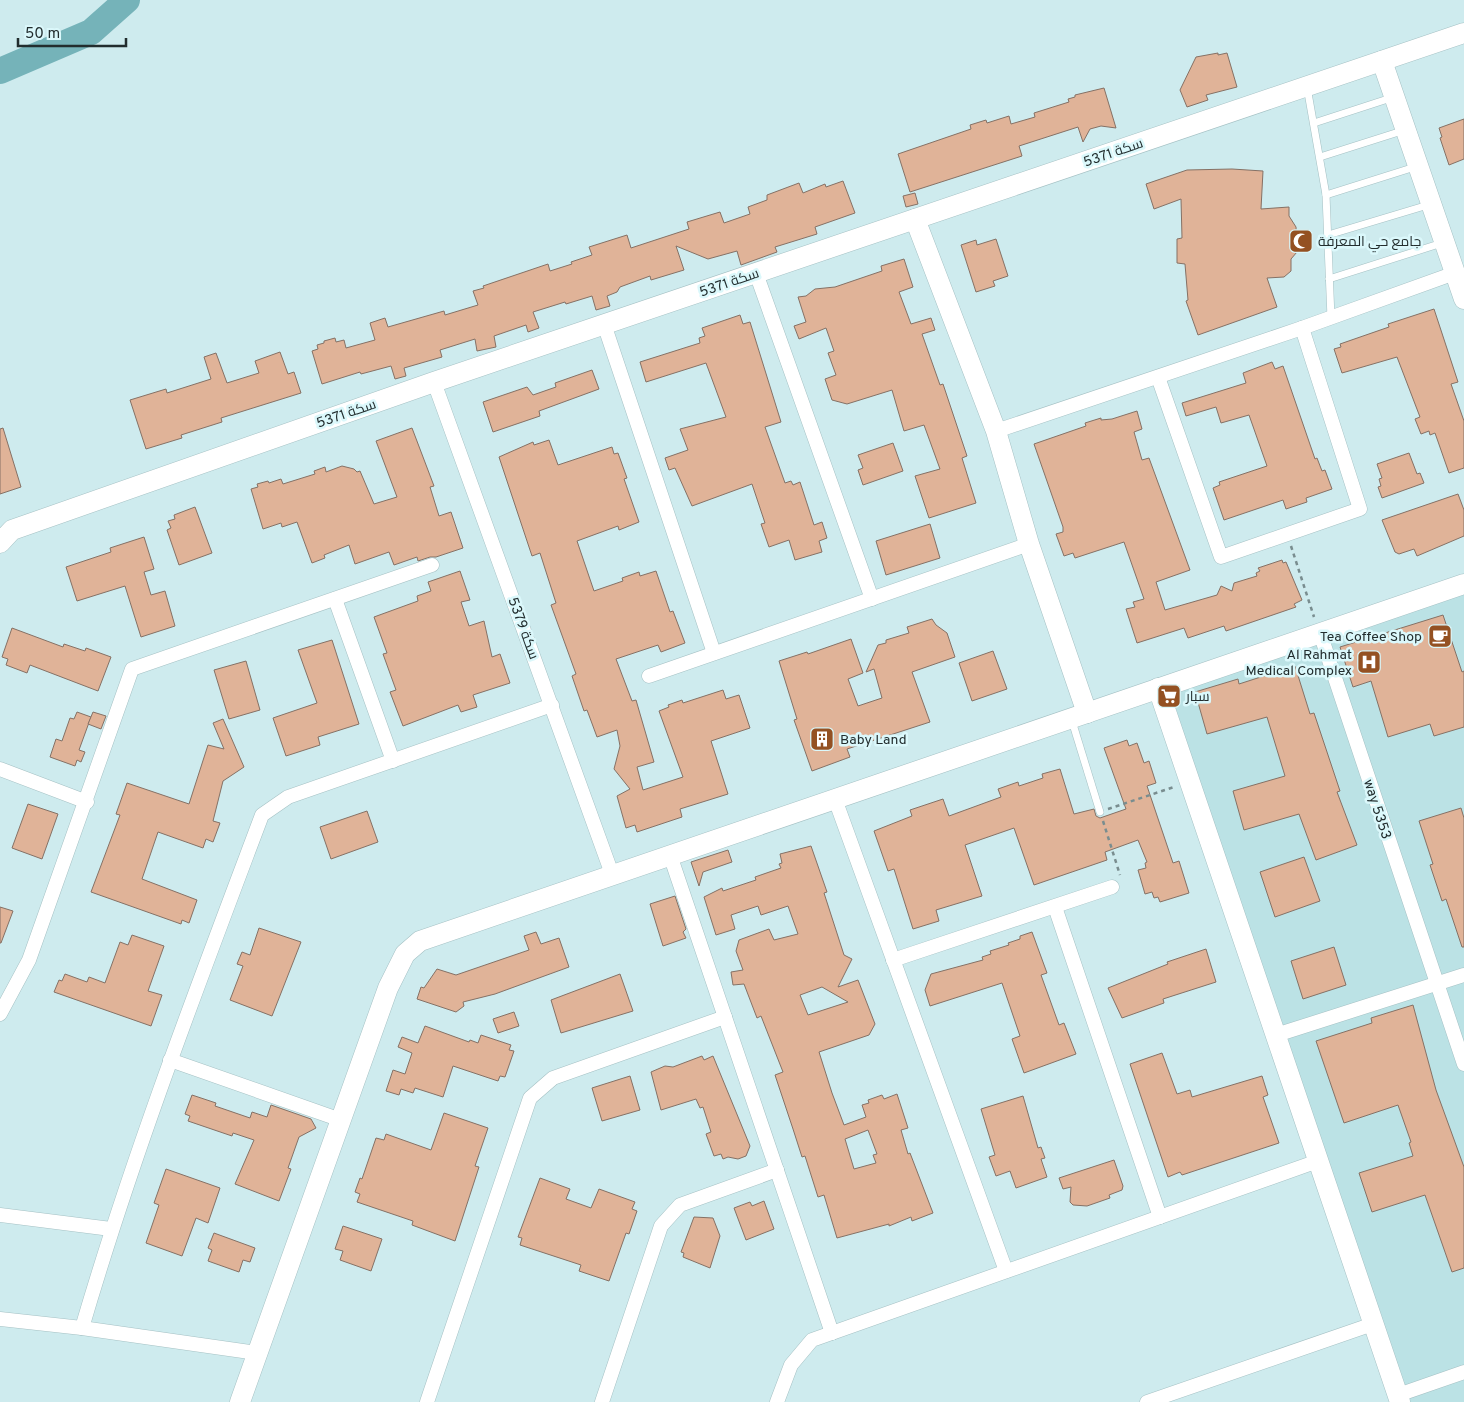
<svg xmlns="http://www.w3.org/2000/svg" width="1464" height="1402" font-family="Overpass,Cairo,sans-serif">
  <style>
    .built { fill: #bbe2e5 }
    .lines { fill: none; stroke-linecap: round; stroke-linejoin: round }
    .river { stroke: #75b3b9; stroke-width: 26 }
    .building { fill: #e0b398; stroke: #857165; fill-rule: evenodd }
    .lane-casing { stroke: #a5c1c4; stroke-width: 8 }
    .street-casing { stroke: #a5c1c4; stroke-width: 15 }
    .secondary-casing { stroke: #a5c1c4; stroke-width: 21 }
    .path { stroke: #798d8f; stroke-width: 2.5; stroke-dasharray: 4 4; stroke-linecap: butt }
    .lane { stroke: #fff; stroke-width: 7 }
    .street { stroke: #fff; stroke-width: 14 }
    .secondary { stroke: #fff; stroke-width: 20 }
    .labels { text-anchor: middle; stroke-width: 5; stroke-linejoin: round; paint-order: stroke }
    .street-label { font-size: 14px; fill: #222d2e; stroke: #dbf8fb }
    .poi-label { font-size: 14px; fill: #222d2e; stroke: #dbf8fb; text-anchor: start }
  </style>
  <rect width="100%" height="100%" fill="#ceebee"/>
  <path class="built" d="M1464,584V1402H1400L1158,688Z"/>
  <g class="lines">
    <path class="river" d="M0,71L91,32L127,0"/>
  </g>
  <g class="building">
    <path d="M1218,53V55L1227,53L1237,87L1206,95L1208,100L1187,107L1180,90L1196,57Z"/>
    <path d="M1104,88L1116,128L1101,126L1090,129L1083,142L1078,127L1019,146L1022,156L910,192L898,154L971,129L970,125L986,120L987,123L1009,116L1011,124L1035,117L1034,113L1069,102L1068,99L1075,97V95Z"/>
    <path d="M1464,119V159L1449,165L1440,138L1442,137L1439,128Z"/>
    <path d="M1232,169L1263,171L1261,209L1289,207V216L1296,227L1297,252L1291,259V271L1284,277L1267,278L1277,307L1198,335L1186,301L1188,300L1185,264L1177,263V239L1182,238L1181,199L1154,209L1146,184L1187,170Z"/>
    <path d="M843,181L855,213L815,227L817,234L775,247L777,252L741,265L737,251L708,259L676,246L684,270L651,280L650,276L620,287L617,292L607,296L610,306L596,310L592,296L566,304L565,302L533,312L539,328L528,332L526,325L494,336L496,347L477,351L475,339L440,350L442,357L404,368L406,376L395,379L391,366L361,374L360,372L322,384L312,351L318,349L317,345L324,343V341L335,338L336,342L344,340L346,348L375,340L370,323L385,318L388,327L444,311L445,315L478,305L473,291L484,288L483,286L548,264L550,271L572,264L571,262L592,255L589,247L627,235L631,248L689,229L687,222L720,212L724,223L750,214L748,207L767,200V195L799,183L803,193L825,184L826,187Z"/>
    <path d="M915,193L918,204L906,207L903,196Z"/>
    <path d="M996,239L1008,276L993,281L995,286L976,292L961,245L976,240L977,245Z"/>
    <path d="M904,259L913,287L899,292L911,324L931,318L935,330L922,334L940,385L943,384L967,456L962,458L976,503L929,518L915,476L940,469L924,425L904,431L892,390L847,404L832,400L825,379L836,375L828,353L834,351L826,328L799,339L794,326L806,322L798,297L806,296L815,289L835,287L882,271L881,266Z"/>
    <path d="M1434,309L1458,382L1451,384L1464,421V468L1449,473L1435,433L1430,435L1429,431L1421,434L1415,419L1420,417L1397,357L1342,373L1334,349L1341,347L1340,344L1389,327L1388,324Z"/>
    <path d="M740,315L743,324L750,322L781,422L765,427L785,483L791,481L793,485L800,482L814,525L822,522L827,538L819,541L822,552L795,560L789,540L769,547L761,524L765,523L752,484L692,506L675,468L669,470L665,458L688,450L680,429L726,417L706,363L646,382L640,362L700,343L699,338L705,336L702,328Z"/>
    <path d="M280,352L288,374L294,372L301,393L221,418L222,422L181,435L182,438L146,449L130,400L166,389L167,393L211,379L204,357L216,353L227,383L259,373L255,361Z"/>
    <path d="M1272,362L1275,369L1283,366L1315,459L1317,458L1322,471L1325,470L1332,489L1306,498L1307,502L1286,509L1283,500L1224,520L1213,488L1220,485L1219,482L1267,466L1249,415L1221,423L1216,407L1186,416L1182,403L1246,383L1243,373Z"/>
    <path d="M592,370L599,389L539,411L540,416L493,432L483,402L527,387L533,395L556,387L555,383Z"/>
    <path d="M1137,411L1142,429L1134,432L1142,460L1149,458L1190,570L1156,582L1165,610L1217,595L1221,586L1232,591L1234,583L1257,576L1256,573L1260,571L1258,568L1282,560L1283,563L1286,562L1302,600L1294,604L1296,607L1226,631L1224,626L1188,638L1184,628L1137,643L1126,609L1135,607L1133,602L1144,599L1124,542L1075,558L1073,553L1064,556L1056,534L1063,532V527L1034,444L1086,426L1085,423L1101,418V420L1112,419Z"/>
    <path d="M3,428L21,487L0,494V429Z"/>
    <path d="M412,428L434,486L430,487L439,516L451,512L463,548L436,557H430L418,561L417,557L394,565L389,552L355,564L349,545L324,555L325,558L312,563L297,522L282,527L281,523L263,529L251,489L258,487L257,484L268,481L269,483L281,479L283,484L315,474L314,471L325,467L326,472L342,466L354,469L357,472L360,471L374,504L397,497L376,441Z"/>
    <path d="M549,440L558,465L612,447L614,454L618,453L627,478L624,479L639,522L619,530L618,526L577,541L594,591L623,581L622,578L639,572L640,576L656,571L670,612L673,611L685,643L661,652L658,645L616,659L632,701L636,700L654,762L637,767L643,790L683,777L659,711L669,707L668,705L682,700L683,703L723,690L726,699L739,695L750,728L711,741L728,794L680,809L682,817L637,832L635,825L626,828L617,796L630,789L614,769L620,746L617,730L597,737L587,710L584,711L572,676L576,674L551,605L556,603L540,553L532,556L499,457L533,442L534,445Z"/>
    <path d="M893,443L903,471L863,485L858,470L863,468L858,455Z"/>
    <path d="M1409,453L1417,474L1420,473L1424,483L1382,498L1378,487L1381,486L1379,479L1382,478L1377,464Z"/>
    <path d="M1458,494L1464,510V536L1417,556L1414,549L1399,554L1395,552L1382,520Z"/>
    <path d="M195,507L212,553L179,565L167,530L171,528L168,521L175,519L174,515Z"/>
    <path d="M930,524L940,558L886,575L876,541Z"/>
    <path d="M144,537L154,569L144,572L151,595L165,591L175,626L141,637L125,586L77,601L66,567L111,552L110,548Z"/>
    <path d="M460,571L470,600L461,602L469,626L484,621L492,657L500,654L510,683L473,695L477,707L461,712L458,705L403,726L390,692L396,690L383,654L387,653L374,617L418,601L417,596L431,591L428,582Z"/>
    <path d="M1443,615L1462,672L1464,671V727L1434,736L1430,724L1388,737L1371,681L1353,687L1340,647Z"/>
    <path d="M932,619L936,625L947,633L955,657L912,672L930,722L847,749L850,757L812,771L794,720L797,719L779,661L807,652L808,654L851,639L863,673L848,679L858,706L882,698L874,669L866,672L878,645L886,643V640L909,633L907,627Z"/>
    <path d="M12,628L63,647L64,644L85,651L86,648L111,657L98,691L30,665L27,673L6,665L8,659L2,657Z"/>
    <path d="M332,640L359,724L318,737L320,745L286,756L273,718L317,703L298,650Z"/>
    <path d="M993,651L1007,689L972,701L959,663Z"/>
    <path d="M246,661L260,710L229,719L214,670Z"/>
    <path d="M1295,666L1310,714L1314,713L1340,791L1337,792L1357,845L1316,860L1299,814L1244,830L1233,791L1285,776L1267,717L1207,734L1195,692L1238,679L1239,684Z"/>
    <path d="M77,712L91,717L79,750L85,752L81,762L77,760L75,766L50,757L56,739L62,741L70,718L74,719Z"/>
    <path d="M93,712L106,716L101,729L88,724Z"/>
    <path d="M223,719L244,767L223,781L213,821L220,823L213,842L206,839L203,848L158,832L142,879L197,900L189,923L182,920L181,924L91,892L120,815L116,814L127,783L189,804L208,745L224,749L213,723Z"/>
    <path d="M1127,740L1129,746L1137,743L1144,763L1149,761L1156,783L1147,786L1173,863L1179,861L1189,893L1160,902L1158,897L1154,898L1152,892L1145,894L1138,870L1146,868L1145,863L1147,862L1138,840L1105,852L1107,860L1034,885L1014,828L965,845L982,896L936,910L939,921L913,929L894,869L888,871L874,831L912,816L910,810L943,799L949,816L1001,797L998,789L1018,782L1019,786L1043,778L1042,774L1060,769L1074,814L1094,809L1096,816L1100,818L1126,809L1104,748Z"/>
    <path d="M28,804L58,814L42,859L12,848Z"/>
    <path d="M1461,808L1464,818V947H1462L1446,899L1442,901L1430,865L1433,864L1419,821Z"/>
    <path d="M367,811L378,842L331,859L320,827Z"/>
    <path d="M811,846L827,892L824,893L844,955L852,959L838,987L858,980L875,1024L869,1035L819,1052L832,1093L844,1125L866,1117L862,1105L869,1103L868,1100L882,1095L884,1099L897,1094L908,1128L901,1130L908,1154L910,1153L933,1213L912,1221L911,1217L889,1226V1224L837,1238L824,1195L818,1197L805,1156L802,1157L793,1129L775,1075L783,1072L761,1016L757,1018L744,984L733,985L731,972L743,970L736,951L739,940L769,929L774,940L798,934L788,906L761,915L758,906L731,915L735,929L716,935L704,897L722,888L723,891L756,880L755,877L781,868L779,864L782,863L780,854ZM822,987L848,1002L808,1015L800,995ZM868,1130L877,1154L873,1155L876,1163L854,1169L845,1139Z"/>
    <path d="M728,850L732,862L703,872L699,886L691,862Z"/>
    <path d="M1304,857L1320,901L1275,917L1260,872Z"/>
    <path d="M675,896L686,929L683,932L686,938L663,946L650,904Z"/>
    <path d="M0,907L13,911L1,943H0Z"/>
    <path d="M259,928L301,942L272,1016L230,1000L243,966L237,964L242,952L250,955Z"/>
    <path d="M536,932L541,944L559,938L569,967L495,994L463,1002L464,1006L456,1012L417,999L421,987L424,988L437,969L456,975L529,950L524,936Z"/>
    <path d="M1032,932L1047,973L1041,975L1059,1025L1064,1023L1076,1054L1024,1073L1012,1039L1020,1036L1002,983L930,1006L925,990L931,974L983,960L982,957L991,954L990,951L1009,945L1008,943L1020,939V936Z"/>
    <path d="M132,935L164,946L148,991L162,995L151,1026L54,992L59,980L62,981L65,974L87,982L89,977L105,983L120,942L128,945Z"/>
    <path d="M1334,947L1346,985L1303,999L1291,961Z"/>
    <path d="M1206,949L1216,982L1163,999L1164,1003L1122,1018L1108,988L1168,964L1167,962Z"/>
    <path d="M620,974L633,1011L561,1033L551,1000Z"/>
    <path d="M1413,1005L1436,1090L1464,1167V1268L1452,1272L1425,1195L1372,1212L1359,1173L1413,1156L1409,1143L1411,1142L1398,1105L1344,1123L1316,1041L1372,1023L1371,1018Z"/>
    <path d="M514,1012L519,1026L498,1033L493,1019Z"/>
    <path d="M425,1026L469,1042L470,1040L478,1043L481,1035L511,1045L509,1050L514,1051L505,1077L500,1076L498,1081L453,1066L443,1097L415,1088L413,1093L401,1089L399,1095L386,1091L393,1070L405,1074L412,1053L398,1047L402,1037L418,1043Z"/>
    <path d="M1162,1053L1177,1094L1190,1090L1192,1097L1262,1076L1268,1095L1263,1097L1279,1143L1182,1175L1180,1172L1168,1177L1130,1064Z"/>
    <path d="M702,1056L704,1060L713,1056L750,1146L746,1156L738,1159L728,1157L723,1159L721,1154L714,1156L706,1134L711,1132L703,1107L700,1108L696,1099L661,1110L651,1072L665,1066L673,1067Z"/>
    <path d="M630,1076L640,1110L602,1121L592,1088Z"/>
    <path d="M192,1095L216,1103L215,1106L250,1118L252,1112L267,1117L271,1105L311,1119L316,1128L299,1137L288,1168L291,1169L279,1201L235,1184L254,1140L233,1133L232,1136L188,1121L190,1116L185,1114Z"/>
    <path d="M1023,1096L1038,1148L1041,1147L1045,1158L1041,1159L1047,1177L1016,1188L1010,1171L996,1176L989,1157L995,1155L981,1109Z"/>
    <path d="M444,1113L488,1128L475,1166L479,1167L455,1241L412,1225L413,1221L357,1202L360,1194L355,1192L360,1178L362,1179L376,1138L384,1140L386,1134L431,1150Z"/>
    <path d="M1114,1160L1123,1186L1122,1190L1109,1195L1110,1198L1087,1206L1073,1205L1070,1202L1071,1187L1063,1189L1059,1178Z"/>
    <path d="M166,1169L220,1188L208,1223L196,1218L182,1256L146,1243L159,1205L154,1203Z"/>
    <path d="M540,1178L570,1189L566,1199L591,1208L599,1189L635,1202L632,1209L637,1211L629,1234L626,1233L609,1281L579,1271L581,1265L520,1245L522,1238L518,1237Z"/>
    <path d="M764,1201L774,1229L746,1240L734,1208L750,1202L752,1206Z"/>
    <path d="M694,1217L713,1218L720,1236L710,1268L683,1257L684,1253L681,1252Z"/>
    <path d="M343,1226L382,1239L371,1271L340,1260L343,1251L335,1249Z"/>
    <path d="M214,1233L255,1248L250,1262L243,1260L239,1272L208,1261L212,1250L208,1248Z"/>
  </g>
  <g class="lines">
    <g class="lane-casing">
      <g id="lane">
        <path d="M1307,87L1326,195L1331,318"/>
        <path d="M1314,123L1394,97"/>
        <path d="M1320,157L1405,130"/>
        <path d="M1326,195L1418,166"/>
        <path d="M1328,235L1428,205"/>
        <path d="M1329,279L1442,243"/>
        <path d="M1072,721L1100,812"/>
      </g>
    </g>
    <g class="street-casing">
      <g id="street">
        <path d="M756,273L872,599"/>
        <path d="M604,324L714,653"/>
        <path d="M1158,377L1221,557L1360,509L1302,328"/>
        <path d="M434,382L612,874"/>
        <path d="M996,431L1302,328L1455,273"/>
        <path d="M335,599L393,761"/>
        <path d="M1320,633L1464,1064"/>
        <path d="M649,676L1029,544"/>
        <path d="M0,769L87,802"/>
        <path d="M835,799L1006,1271"/>
        <path d="M670,855L832,1333"/>
        <path d="M1055,907L1160,1217"/>
        <path d="M893,960L1112,887"/>
        <path d="M0,1014L29,960L132,669L432,565"/>
        <path d="M1276,1035L1464,975"/>
        <path d="M170,1060L341,1120"/>
        <path d="M0,1215L111,1229"/>
        <path d="M0,1319L82,1328L257,1353"/>
        <path d="M82,1328C133,1154 198,985 262,815L288,797L552,705"/>
        <path d="M1398,1395L1464,1372"/>
        <path d="M427,1402L530,1098L553,1078L725,1017"/>
        <path d="M602,1402L661,1226L680,1205L777,1170"/>
        <path d="M777,1402L791,1365L812,1340L1318,1161"/>
        <path d="M1147,1402L1373,1324"/>
      </g>
    </g>
    <g class="secondary-casing">
      <g id="secondary">
        <path d="M1382,61L1464,299"/>
        <path d="M915,219L996,431L1029,544L1087,713"/>
        <path d="M0,543L12,530L434,382L1464,33"/>
        <path d="M1158,688L1400,1402"/>
        <path d="M240,1402L388,988L405,954L420,941L1464,584"/>
      </g>
    </g>
    <g class="path">
      <path d="M1291,546L1314,617"/>
      <path d="M1108,809L1174,787"/>
      <path d="M1103,821L1120,875"/>
    </g>
    <use href="#lane" class="lane"/>
    <use href="#street" class="street"/>
    <use href="#secondary" class="secondary"/>
  </g>
  <defs>
    <g id="mosque-square" transform="scale(1.25)"><rect x="-9" y="-9" width="18" height="18" rx="4" fill="#945122" stroke="#dbf8fb"/><path d="M3.5-4.9A6 6 0 1 0 3.5 4.9A5 5 0 1 1 3.5-4.9Z" fill="#fff"/></g>
    <g id="cafe-square" transform="scale(1.25)"><rect x="-9" y="-9" width="18" height="18" rx="4" fill="#945122" stroke="#dbf8fb"/><path d="M-5.5-4.5H6V0H3Q3 3.5 0 3.5H-2.5Q-5.5 3.5-5.5 0ZM3-3.2v2h1.7v-2ZM-6 4.5H4V6H-6Z" fill="#fff"/></g>
    <g id="hospital-square" transform="scale(1.25)"><rect x="-9" y="-9" width="18" height="18" rx="4" fill="#945122" stroke="#dbf8fb"/><path d="M-5-5h3v3.5h4V-5h3V5h-3V1.5h-4V5h-3Z" fill="#fff"/></g>
    <g id="supermarket-square" transform="scale(1.25)"><rect x="-9" y="-9" width="18" height="18" rx="4" fill="#945122" stroke="#dbf8fb"/><path d="M-6-5.5h2.5l.6 2H6L4.5 2H-2.5L-4.4-4H-6ZM-1.5 3.2a1.3 1.3 0 1 0 .1 0ZM3 3.2a1.3 1.3 0 1 0 .1 0Z" fill="#fff"/></g>
    <g id="building-square" transform="scale(1.25)"><rect x="-9" y="-9" width="18" height="18" rx="4" fill="#945122" stroke="#dbf8fb"/><path d="M-4-6H4V6H1V3H-1V6H-4ZM-2.5-4.3h1.7v1.8h-1.7ZM.8-4.3h1.7v1.8H.8ZM-2.5-1h1.7V.8h-1.7ZM.8-1h1.7V.8H.8Z" fill="#fff"/></g>
  </defs>
  <g fill-rule="evenodd">
    <use href="#mosque-square" x="1301" y="241"/>
    <use href="#cafe-square" x="1440" y="636"/>
    <use href="#hospital-square" x="1369" y="662"/>
    <use href="#supermarket-square" x="1169" y="696"/>
    <use href="#building-square" x="822" y="739"/>
  </g>
  <g class="labels">
    <g class="street-label">
      <text transform="translate(1113 152) rotate(-19)" y="5">سكة 5371</text>
      <text transform="translate(729 282) rotate(-19)" y="5">سكة 5371</text>
      <text transform="translate(346 413) rotate(-19)" y="5">سكة 5371</text>
      <text transform="translate(524 628) rotate(70)" y="5">سكة 5379</text>
      <text transform="translate(1378 809) rotate(72)" y="5">way 5353</text>
    </g>
    <g class="poi-label">
      <text x="1318" y="246">جامع حي المعرفة</text>
      <text x="1422" y="641" text-anchor="end">Tea Coffee Shop</text>
      <text x="1352" y="659" text-anchor="end">Al Rahmat<tspan x="1352" dy="16">Medical Complex</tspan></text>
      <text x="1186" y="701">سبار</text>
      <text x="840" y="744">Baby Land</text>
    </g>
  </g>
  <path d="M18 38v8h108v-8" fill="none" stroke="#222d2e" stroke-width="2.5"/>
  <text x="25" y="38" font-size="15" fill="#222d2e" stroke="#dbf8fb" stroke-width="4" paint-order="stroke">50 m</text>
</svg>
